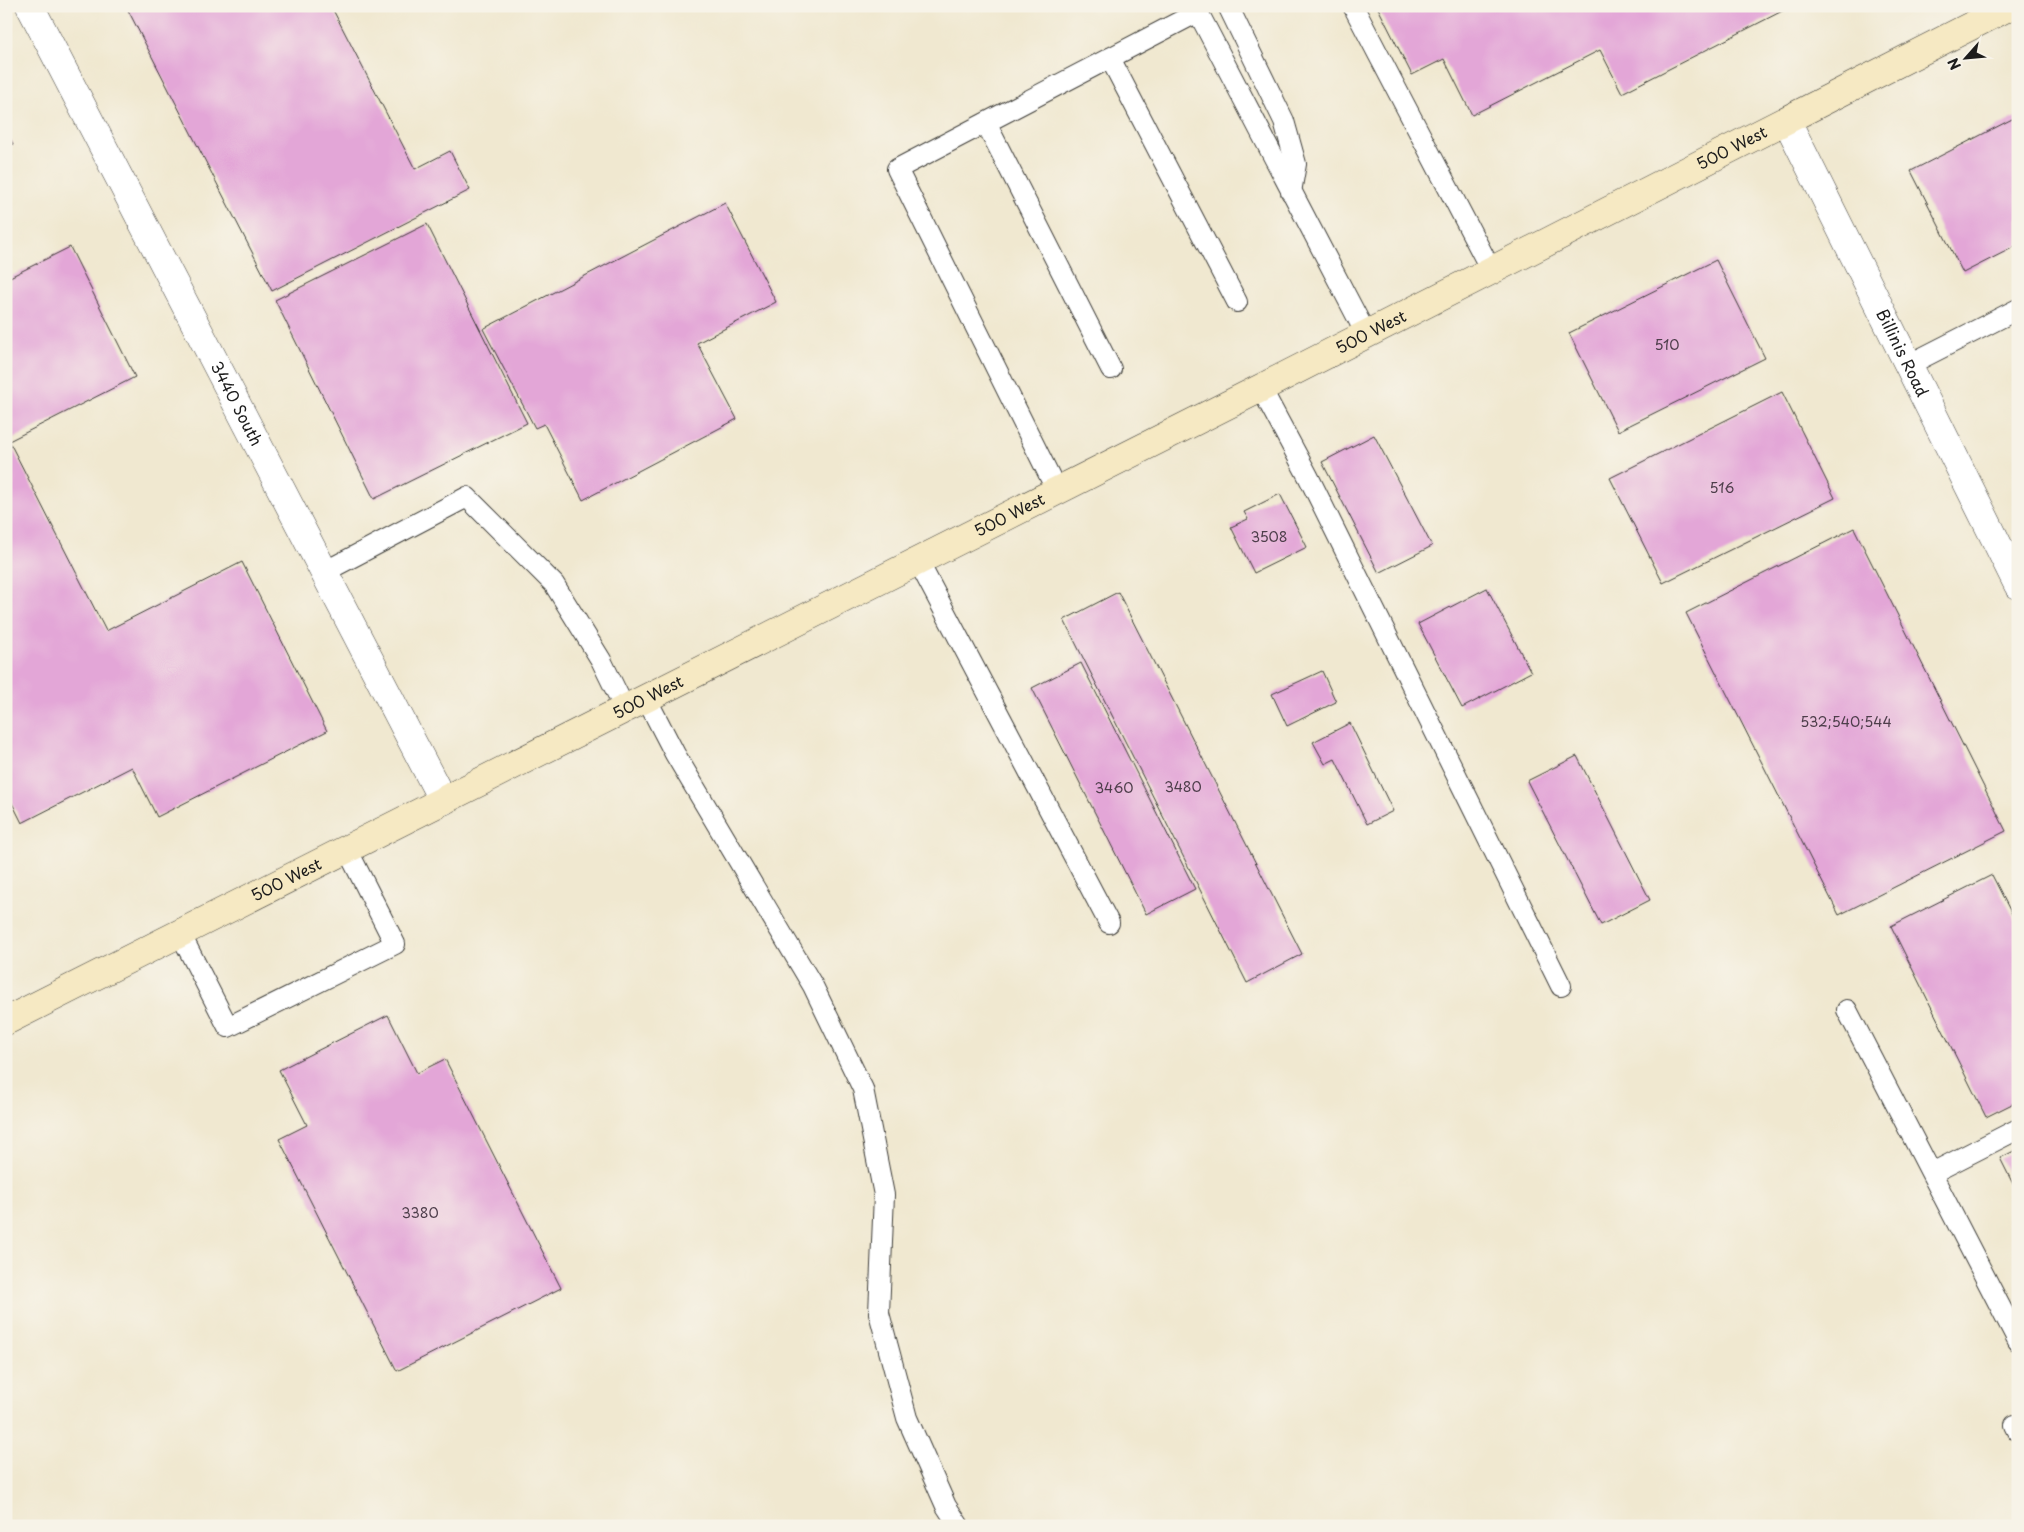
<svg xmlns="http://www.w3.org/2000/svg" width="2024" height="1532" font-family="'Playpen Sans',sans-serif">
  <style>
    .building { fill: #e3a6d7 }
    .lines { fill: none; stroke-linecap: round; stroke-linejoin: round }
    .service-casing { stroke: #3c3b37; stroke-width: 22 }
    .minor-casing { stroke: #3c3b37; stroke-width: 29 }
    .secondary-casing { stroke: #3c3b37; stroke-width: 29 }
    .service { stroke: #fff; stroke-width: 20 }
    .minor { stroke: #fff; stroke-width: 28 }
    .secondary { stroke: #f6e9c3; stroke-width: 28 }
    .labels { text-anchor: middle; stroke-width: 4; stroke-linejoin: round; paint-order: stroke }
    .number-label { font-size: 14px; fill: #4e3e4b }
    .street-label { font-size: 16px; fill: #1c1c1c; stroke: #f7f3e8 }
  </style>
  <rect width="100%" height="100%" fill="#f7f3e8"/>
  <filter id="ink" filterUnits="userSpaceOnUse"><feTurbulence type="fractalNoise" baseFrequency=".02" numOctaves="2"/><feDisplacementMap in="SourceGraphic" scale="10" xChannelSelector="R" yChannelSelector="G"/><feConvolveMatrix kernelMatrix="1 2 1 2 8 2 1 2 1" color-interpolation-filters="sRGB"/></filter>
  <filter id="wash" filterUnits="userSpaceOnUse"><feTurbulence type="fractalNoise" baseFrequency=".0096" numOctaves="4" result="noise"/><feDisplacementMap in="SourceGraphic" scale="20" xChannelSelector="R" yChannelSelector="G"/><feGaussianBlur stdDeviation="1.12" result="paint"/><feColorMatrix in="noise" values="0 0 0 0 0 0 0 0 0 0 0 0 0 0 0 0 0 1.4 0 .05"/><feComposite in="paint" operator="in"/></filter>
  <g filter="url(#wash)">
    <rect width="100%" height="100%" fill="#f0e8d0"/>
    <g id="blocks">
      <g class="building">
        <path d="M135,6H331L415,169L450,151L470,190L272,291L128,10Z"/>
        <path d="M1377,6H1792L1622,93L1600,50L1472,115L1444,59L1412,75Z"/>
        <path d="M2018,116V245L1963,273L1911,171Z"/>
        <path d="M6,131L13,144L6,148Z"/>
        <path d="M725,203L776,302L697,343L737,419L583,500L544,424L535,428L483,329Z"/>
        <path d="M427,224L527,423L374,499L275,300Z"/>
        <path d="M70,247L135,377L9,441L106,631L242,562L327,731L157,817L132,767L22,823L6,791V531L11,529L6,520V279Z"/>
        <path d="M1716,260L1765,358L1618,431L1569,333Z"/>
        <path d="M1782,392L1835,498L1663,583L1610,478Z"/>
        <path d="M1374,435L1432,546L1379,573L1322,462Z"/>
        <path d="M1280,494L1307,547L1254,573L1231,527L1248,519L1244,512Z"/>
        <path d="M1854,528L2006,831L1839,915L1686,613Z"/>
        <path d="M1487,588L1531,672L1462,708L1418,624Z"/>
        <path d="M1118,592L1302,954L1247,983L1064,620Z"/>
        <path d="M1081,663L1195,889L1146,914L1032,688Z"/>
        <path d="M1322,671L1336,702L1287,726L1272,694Z"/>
        <path d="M1350,723L1393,811L1367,824L1335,759L1325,764L1313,742Z"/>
        <path d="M1577,756L1650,900L1601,925L1527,781Z"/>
        <path d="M1992,875L2018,926V1101L1986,1117L1891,926Z"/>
        <path d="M388,1015L417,1073L445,1059L561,1288L397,1371L279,1139L307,1125L279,1070Z"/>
        <path d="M2018,1149V1194L2000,1158Z"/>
      </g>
    </g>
  </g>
  <g filter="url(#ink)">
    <use href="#blocks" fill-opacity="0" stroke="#3c3b37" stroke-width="1"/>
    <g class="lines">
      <g class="service-casing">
        <g id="service">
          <path d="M1228,6L1284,121L1296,164L1291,192"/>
          <path d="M1353,6L1491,270"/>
          <path d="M1110,58L1237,302"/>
          <path d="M986,123L1111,369"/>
          <path d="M1908,365L2018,309"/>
          <path d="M1261,388L1308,476L1561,986"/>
          <path d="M1057,491L897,169L1198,12L1366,334"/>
          <path d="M918,561L1109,923"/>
          <path d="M324,572L467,497L554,584L601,660L625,709"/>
          <path d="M646,698L675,754L813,986L863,1089L884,1195L879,1313L907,1418L946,1506L959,1526"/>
          <path d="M180,933L228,1027L395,944L347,849"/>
          <path d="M1847,1010L2018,1341"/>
          <path d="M1932,1173L2018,1129"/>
          <path d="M2015,1425L2018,1431"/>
        </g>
      </g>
      <g class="minor-casing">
        <g id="minor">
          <path id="s1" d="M30,6L443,801"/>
          <path id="s2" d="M1787,121L2018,585"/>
        </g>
      </g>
      <g class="secondary-casing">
        <g id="secondary">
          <path id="s3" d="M6,1021L1261,388L2010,6"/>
        </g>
      </g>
      <use href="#service" class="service"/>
      <use href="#minor" class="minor"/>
      <use href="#secondary" class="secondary"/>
    </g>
  </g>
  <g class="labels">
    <g class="number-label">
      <text x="1667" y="350">510</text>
      <text x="1722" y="493">516</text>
      <text x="1269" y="542">3508</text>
      <text x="1846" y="727">532;540;544</text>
      <text x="1183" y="792">3480</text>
      <text x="1114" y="793">3460</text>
      <text x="420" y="1218">3380</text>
    </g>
    <g class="street-label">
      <text dy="6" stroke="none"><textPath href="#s3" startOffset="1934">500 West</textPath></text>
      <text dy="6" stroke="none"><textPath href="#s3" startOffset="1529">500 West</textPath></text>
      <text dy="6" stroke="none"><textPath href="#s2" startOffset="259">Billinis Road</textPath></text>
      <text dy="6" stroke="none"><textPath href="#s1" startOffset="448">3440 South</textPath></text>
      <text dy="6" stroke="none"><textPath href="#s3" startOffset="1124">500 West</textPath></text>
      <text dy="6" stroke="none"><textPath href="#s3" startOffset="719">500 West</textPath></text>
      <text dy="6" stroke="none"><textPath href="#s3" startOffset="314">500 West</textPath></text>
    </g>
  </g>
  <rect width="2024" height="1532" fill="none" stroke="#f7f3e8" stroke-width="25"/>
  <g transform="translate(1966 58) rotate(243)" stroke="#f7f3e8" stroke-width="4" paint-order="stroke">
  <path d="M0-4L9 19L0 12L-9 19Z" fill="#1c1c1c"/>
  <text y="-8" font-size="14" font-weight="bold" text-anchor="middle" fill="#1c1c1c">N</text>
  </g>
</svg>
